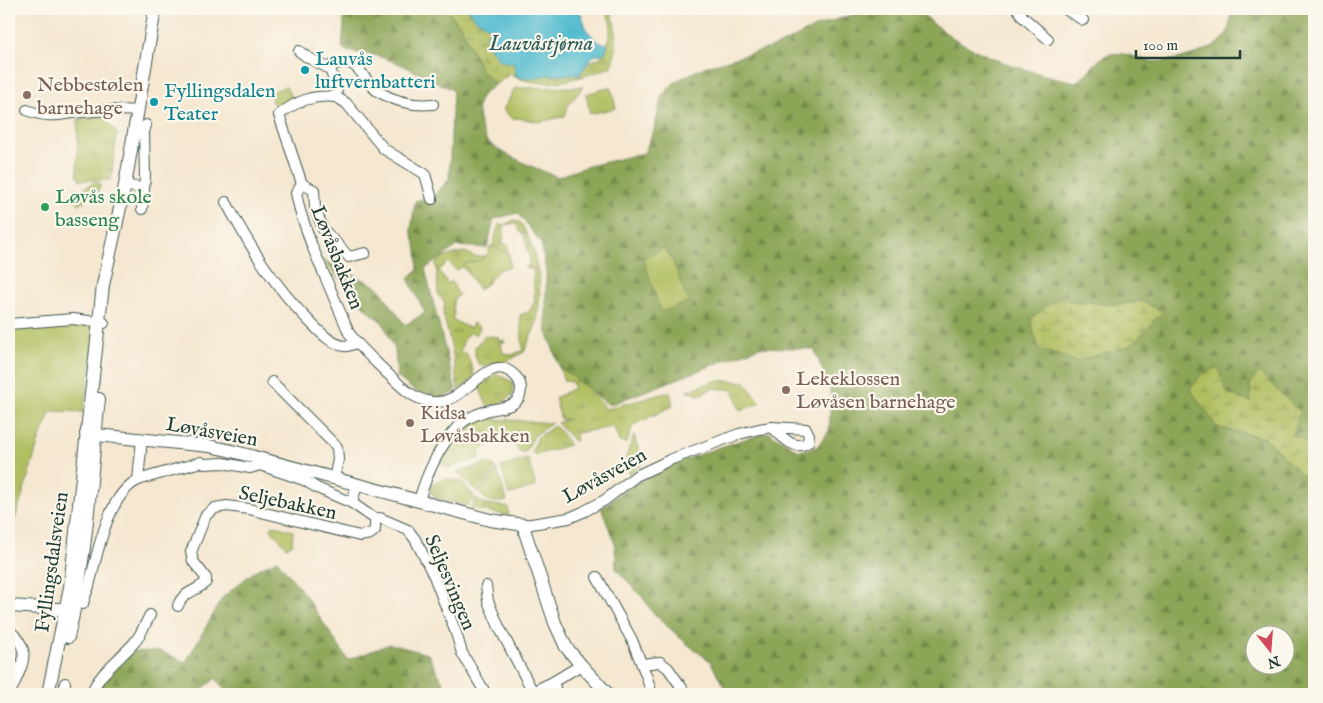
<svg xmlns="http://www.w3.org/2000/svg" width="1323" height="703" font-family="'IM FELL English',serif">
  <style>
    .grass { fill: url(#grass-tufts); stroke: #687e4a }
    .forest { fill: url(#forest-firs); stroke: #567146; fill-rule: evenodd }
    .wetland { fill: url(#wetland-marsh); stroke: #687e4a }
    .park { fill: #b1be61; stroke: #687e4a }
    .water { fill: #53bccf; stroke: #397c82 }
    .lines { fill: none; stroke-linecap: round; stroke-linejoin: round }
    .minor-casing { stroke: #3f564b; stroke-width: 12 }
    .major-casing { stroke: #3f564b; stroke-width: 14 }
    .minor { stroke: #fff; stroke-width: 10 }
    .major { stroke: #fff; stroke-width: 12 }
    .culture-dot { fill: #0f9aa8; stroke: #fbf7ec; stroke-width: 2 }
    .education-dot { fill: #8d6e63; stroke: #fbf7ec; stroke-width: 2 }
    .leisure-dot { fill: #2e9e5b; stroke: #fbf7ec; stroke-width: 2 }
    .labels { text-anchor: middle; stroke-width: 4.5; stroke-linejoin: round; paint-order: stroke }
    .culture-label { font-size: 20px; fill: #0d838f; stroke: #fbf7ec; text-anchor: start }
    .education-label { font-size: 20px; fill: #785e54; stroke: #fbf7ec; text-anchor: start }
    .leisure-label { font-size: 20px; fill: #27864d; stroke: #fbf7ec; text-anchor: start }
    .street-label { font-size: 20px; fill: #1f3d34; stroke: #fbf7ec }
    .water-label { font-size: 21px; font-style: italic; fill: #2c5d5b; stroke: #fbf7ec }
  </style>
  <defs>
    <pattern id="grass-tufts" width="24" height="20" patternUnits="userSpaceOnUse" patternTransform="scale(1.25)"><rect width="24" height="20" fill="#b1be61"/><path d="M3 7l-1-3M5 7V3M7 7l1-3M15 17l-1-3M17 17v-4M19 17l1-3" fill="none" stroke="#8f9c51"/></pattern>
    <pattern id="forest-firs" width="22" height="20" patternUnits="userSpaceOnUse" patternTransform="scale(1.25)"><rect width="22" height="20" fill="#8ca557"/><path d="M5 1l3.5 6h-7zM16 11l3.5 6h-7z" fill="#728849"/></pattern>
    <pattern id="wetland-marsh" width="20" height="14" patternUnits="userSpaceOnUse" patternTransform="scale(1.25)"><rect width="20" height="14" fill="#b1be61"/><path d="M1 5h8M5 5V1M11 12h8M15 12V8" fill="none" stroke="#8f9c51"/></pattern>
  </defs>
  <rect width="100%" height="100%" fill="#fbf7ec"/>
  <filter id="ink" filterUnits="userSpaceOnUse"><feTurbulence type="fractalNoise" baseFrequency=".02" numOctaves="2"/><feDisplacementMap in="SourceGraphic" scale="10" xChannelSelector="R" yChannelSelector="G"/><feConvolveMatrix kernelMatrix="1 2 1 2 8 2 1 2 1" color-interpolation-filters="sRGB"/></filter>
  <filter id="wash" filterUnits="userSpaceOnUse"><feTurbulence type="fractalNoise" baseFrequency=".0096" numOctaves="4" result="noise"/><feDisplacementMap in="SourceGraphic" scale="20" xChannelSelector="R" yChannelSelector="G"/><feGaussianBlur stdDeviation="1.12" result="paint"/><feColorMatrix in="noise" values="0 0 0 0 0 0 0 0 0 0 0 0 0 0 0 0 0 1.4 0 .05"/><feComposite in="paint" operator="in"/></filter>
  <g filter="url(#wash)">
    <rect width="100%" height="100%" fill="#f5e7d0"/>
    <g class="grass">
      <path d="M103,117L117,134L111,180H80L77,174L78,119Z"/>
      <path d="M514,220L521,223L528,237L534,252L539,277L540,296L537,322L524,352L506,362L482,366L479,364L475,357V347L484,337L493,336L494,337H498L499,341L504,340L505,342L501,343L503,353L512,355L523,350L520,315L529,312L535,301L533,269H526V266H529L530,260L524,234L520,232L516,223L504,225L503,243L508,245V252L501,253L489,282L479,290L463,267L456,270L448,262L439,271L448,284L451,281L459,295L453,300L454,315L452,320L470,328L473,323L480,327L477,334L476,335L470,332L464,339L460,353H466L473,370L474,378L458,390L452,349L443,314L445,303L438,295L436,263L443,257L455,254L465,252L475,257L488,255L492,249L499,224L504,225Z"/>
      <path d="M559,366L586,383L606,409L670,392L673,406L633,425L627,443L619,442L614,427L577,433L575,442L557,423L569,419L561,420L555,398L574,388L572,382L564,381Z"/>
      <path d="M497,374L513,382V394L502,403L487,406L479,386Z"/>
      <path d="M718,380L745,382L760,403L740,411L733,390L713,388L699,395L686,391Z"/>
      <path d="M483,418L552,423L534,436L526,451L521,453L506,434L489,436L484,440L485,448L478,451L480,458L449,468L440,463L446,451L462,429Z"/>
      <path d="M554,426L559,430L570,445L536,455L532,452L538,437Z"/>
      <path d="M634,435L643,464L629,474L626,457Z"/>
      <path d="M484,464H491L496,468L478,492L457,472Z"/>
      <path d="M497,470L507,501C496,503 487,502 479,493Z"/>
      <path d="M445,478L461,481L475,497L467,506L435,498L431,491V484Z"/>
      <path d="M476,498L482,503L508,507L509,516L471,508Z"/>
    </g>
    <g class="forest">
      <path d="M342,9H447L462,28L482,72L496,84C483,93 476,98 478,114C479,122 482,132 486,139C495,152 542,171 558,177L585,167L644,153L654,130L662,95L676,81L704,67L780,45L815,27L869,9H918C957,51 1020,71 1076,82C1088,75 1095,60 1107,55C1121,50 1136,58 1149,61C1167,64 1212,52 1224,38C1230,31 1230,18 1232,9H1314V445L1293,435L1259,372L1250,384L1251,402L1227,393L1217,427L1265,438L1302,475L1314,481V694H728L710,661L686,643L653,613L644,599L616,569L615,544L601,508C612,500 623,490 635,483C677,460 722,446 768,432L799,451L817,447L829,431L830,415V389L814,349L760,347L609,405L559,366L546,329V272L541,243L518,213L494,219L487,248L457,246L425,269L456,392L429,402L397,377L395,350L383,323L366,309L323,260L378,287L405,325L425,313L408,278L418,270L417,250L411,231L415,201L434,196L449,179L453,90L400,64L378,56L347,51L342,47L344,25ZM1056,299L1115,305L1142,301L1130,346ZM1256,636H1286V666H1256Z"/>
      <path d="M277,560L305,595L348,660L390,644L428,654L449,694H227L216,678L196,694H101L102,685L98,679L117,652L159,651L186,662L223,597L256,570Z"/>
    </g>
    <g class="wetland">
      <path d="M447,9H478L558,73L600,58L607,48L611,25L606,9H611C617,34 620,41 611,67C580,78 541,92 510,74L496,84L482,72L462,28Z"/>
      <path d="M1056,299L1115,305L1142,301L1163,312L1130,346L1076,361L1039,349L1030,319Z"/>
      <path d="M1218,367L1227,393L1251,402L1250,384L1259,372L1300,412L1293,435L1314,445V481L1302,475L1265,438L1217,427L1190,389L1202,374Z"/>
    </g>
    <g class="park">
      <path d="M286,86L294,103L278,109L271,101L272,98L270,93Z"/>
      <path d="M583,87L568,106L565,116L540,122L518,118L512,119L503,110L515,88Z"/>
      <path d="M611,87L616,108L590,114L586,94Z"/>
      <path d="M96,182L101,184L98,192L79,204L74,197C82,191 87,185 96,182Z"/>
      <path d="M490,246L509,253L510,267L500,269L481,287L463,264C477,260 487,262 490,246Z"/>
      <path d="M664,248C679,266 678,284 690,302L661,312L643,258Z"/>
      <path d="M98,323L83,412L51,411L40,437L9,539V324Z"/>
      <path d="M528,459L536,486L509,495L501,467Z"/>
      <path d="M273,525L293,531L292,545L286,547L271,529Z"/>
    </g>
    <path class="water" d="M468,9H579L585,24V28L598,42L608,44L605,53L593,56L579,75H549L527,79L516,76L514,64L499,60L485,40L490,28L476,19Z"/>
  </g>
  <g filter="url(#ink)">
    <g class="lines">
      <g class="minor-casing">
        <g id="minor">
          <path d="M1018,9L1023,17L1048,39"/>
          <path d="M1065,9L1083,20"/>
          <path d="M299,51L307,57L330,69"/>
          <path d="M336,97L346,103L384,149L425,174L432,199"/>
          <path d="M27,110C50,119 59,114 82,112C100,111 119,109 137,111"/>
          <path d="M302,184L296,193L300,211L312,246L349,333C360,348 375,361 388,374C396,381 403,389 411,394C417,398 425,401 432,402C459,404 471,378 494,369C506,365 521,377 521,389C521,408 500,407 486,411C480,413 475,415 469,418C445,432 426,474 419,501"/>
          <path d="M302,184L279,115C297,100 314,95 336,97L337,89L330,69L333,65C359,53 362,82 379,92C396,102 413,106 433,104"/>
          <path d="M302,184L314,190L315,208L323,229L349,257L365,253"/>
          <path d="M125,185L144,189"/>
          <path d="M226,202C250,247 275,287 311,323C320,332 332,345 345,346C349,347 352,344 356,343"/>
          <path d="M142,209L145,178L144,132L146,125"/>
          <path d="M9,324L73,319L104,323"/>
          <path d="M272,382L337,447L338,460L334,478"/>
          <path d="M205,464L223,463L250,468L260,465L304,480L317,488L352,503"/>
          <path d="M138,480L201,462"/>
          <path d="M357,484L352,503L375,519L380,518L408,530L415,539L434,576L456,633L462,653L486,694"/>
          <path d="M525,525L569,518L583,512L605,500L636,476L672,459L739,434L759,429L772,427L806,429L809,435L808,442C795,452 782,437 772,427"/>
          <path d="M597,577L632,640L646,675L652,694"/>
          <path d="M486,586L488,601L499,627L533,692"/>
          <path d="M83,604C84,598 87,592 89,586C97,556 107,495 138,480L142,439"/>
          <path d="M178,606C181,593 197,591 206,582V578L193,561L191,552L206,515L215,508L227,506L249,509L360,536L370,534L375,530V519"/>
          <path d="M9,630C26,645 27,655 18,675C15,681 13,688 9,693"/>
          <path d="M642,664L660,662L668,668L682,688"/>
          <path d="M553,682L557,694"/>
          <path d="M64,694L65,683"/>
          <path d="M91,694C99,673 120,659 134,643C141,635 145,624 150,615"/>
          <path d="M528,694L553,682L581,665"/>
        </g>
      </g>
      <g class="major-casing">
        <g id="major">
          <path d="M86,434L209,446L228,450L490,520L525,525V532L555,623L566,647L581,665L608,694"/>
          <path d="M9,606L72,610"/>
          <path d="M68,637C87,559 90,479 99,399"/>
          <path d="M48,694L70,587L103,285L125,185L155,9"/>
        </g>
      </g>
      <use href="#minor" class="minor"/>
      <use href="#major" class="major"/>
    </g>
  </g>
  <g class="culture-dot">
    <circle cx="305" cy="70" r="5"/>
    <circle cx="154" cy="102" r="5"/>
  </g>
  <g class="education-dot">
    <circle cx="27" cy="95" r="5"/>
    <circle cx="786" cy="390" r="5"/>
    <circle cx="410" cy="423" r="5"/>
  </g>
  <circle class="leisure-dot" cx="45" cy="207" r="5"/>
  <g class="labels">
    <g class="culture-label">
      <text x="315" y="65">Lauvås<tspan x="315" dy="23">luftvernbatteri</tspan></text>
      <text x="164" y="97">Fyllingsdalen<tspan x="164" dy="23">Teater</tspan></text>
    </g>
    <g class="education-label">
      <text x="37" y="91">Nebbestølen<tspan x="37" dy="23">barnehage</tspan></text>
      <text x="796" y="385">Lekeklossen<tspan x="796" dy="23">Løvåsen barnehage</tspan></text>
      <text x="420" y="419">Kidsa<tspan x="420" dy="23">Løvåsbakken</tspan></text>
    </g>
    <g class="leisure-label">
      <text x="55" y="203">Løvås skole<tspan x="55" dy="23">basseng</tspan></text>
    </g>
    <g class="street-label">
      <text transform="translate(338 257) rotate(68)" y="7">Løvåsbakken</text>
      <text transform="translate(212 431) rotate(10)" y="7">Løvåsveien</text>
      <text transform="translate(604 475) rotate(-29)" y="7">Løvåsveien</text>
      <text transform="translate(288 502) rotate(12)" y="7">Seljebakken</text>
      <text transform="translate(51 562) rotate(-82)" y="7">Fyllingsdalsveien</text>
      <text transform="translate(451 582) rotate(67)" y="7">Seljesvingen</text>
    </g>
    <g class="water-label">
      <text x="541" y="50">Lauvåstjørna</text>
    </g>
  </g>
  <rect width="1323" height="703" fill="none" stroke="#fbf7ec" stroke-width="30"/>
  <g transform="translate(1270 650) rotate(163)"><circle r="24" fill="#fbf7ec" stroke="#a3ada2"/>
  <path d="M0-4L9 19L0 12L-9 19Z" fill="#d1495b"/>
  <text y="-8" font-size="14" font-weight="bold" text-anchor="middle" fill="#1f3d34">N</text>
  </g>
  <path d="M1136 50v8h104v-8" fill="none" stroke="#1f3d34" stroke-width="2.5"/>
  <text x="1143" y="50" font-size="15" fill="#1f3d34" stroke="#fbf7ec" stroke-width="4" paint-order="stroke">100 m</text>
</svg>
